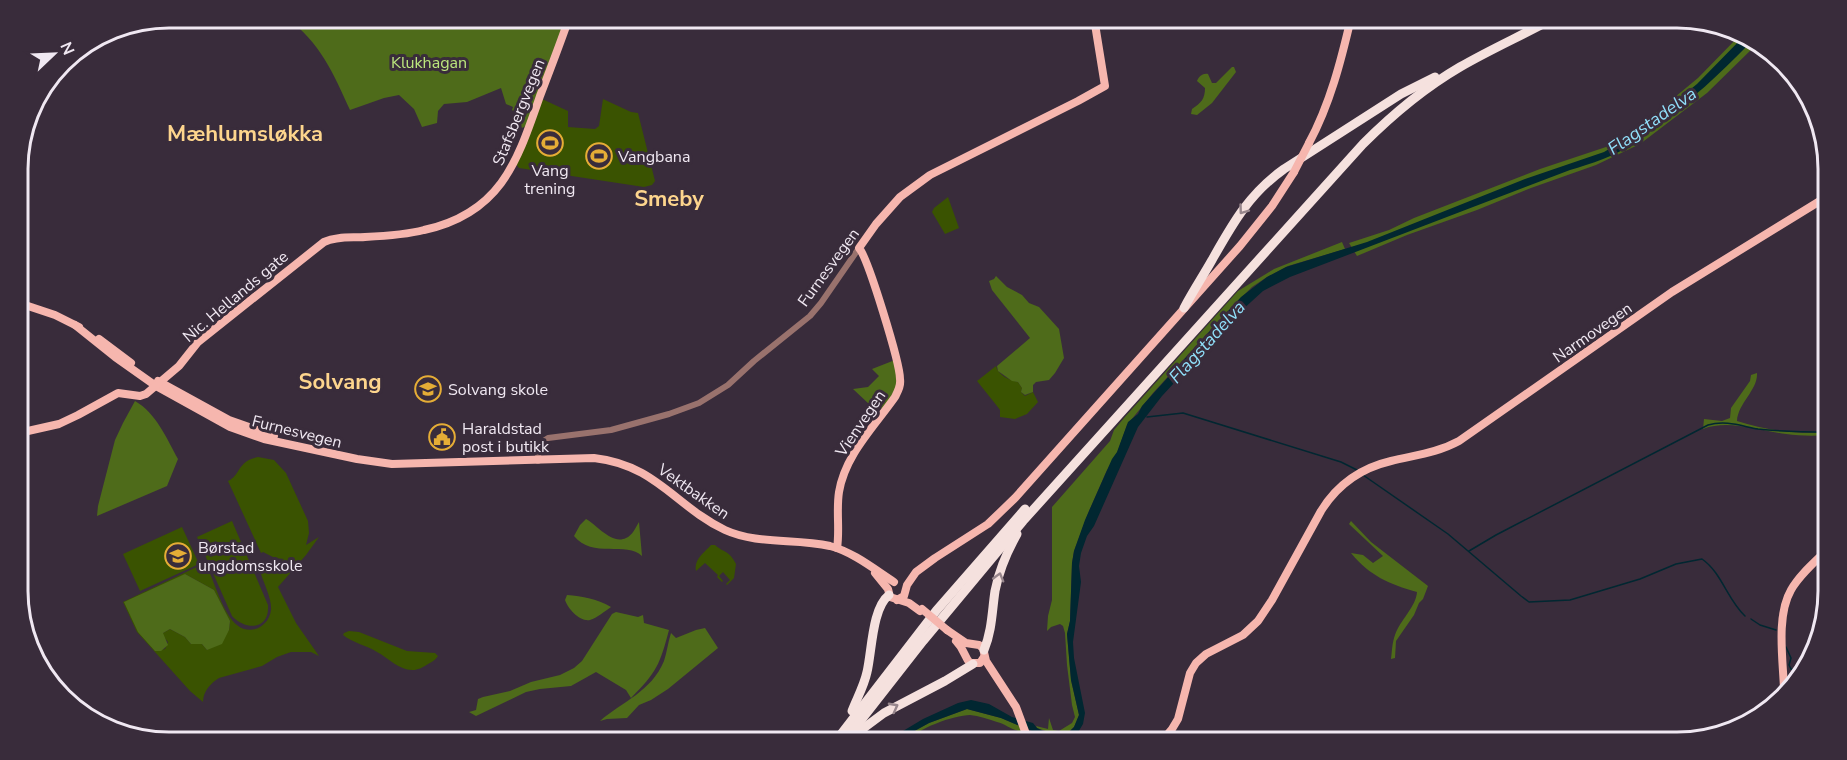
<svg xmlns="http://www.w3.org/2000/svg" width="1847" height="760" font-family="'Nunito Sans',sans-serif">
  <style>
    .green { fill: #3a5301; fill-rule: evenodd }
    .forest { fill: #4e6b1a }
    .water { fill: #012731 }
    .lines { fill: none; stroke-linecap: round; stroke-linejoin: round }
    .stream { stroke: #012731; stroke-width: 1.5 }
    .minor { stroke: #99726d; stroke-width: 6 }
    .major { stroke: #f6b6ae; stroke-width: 8 }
    .highway { stroke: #f5e1de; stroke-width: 9 }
    .major-bridge { stroke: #f6b6ae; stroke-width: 8 }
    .oneway { stroke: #97868c }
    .labels { text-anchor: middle; stroke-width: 6; stroke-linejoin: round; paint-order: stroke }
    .park-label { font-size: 16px; fill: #bce77d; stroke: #392c3b }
    .street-label { font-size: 16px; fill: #f0e8f2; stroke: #392c3b }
    .poi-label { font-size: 16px; fill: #f0e8f2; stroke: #392c3b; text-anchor: start }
    .water-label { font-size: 18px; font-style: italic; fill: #90dff9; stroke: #392c3b }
    .district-label { font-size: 22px; font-weight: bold; fill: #fdd58d; stroke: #392c3b }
    .rim { fill: none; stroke: #f0e8f2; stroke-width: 3 }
  </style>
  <rect width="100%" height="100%" fill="#392c3b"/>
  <g class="green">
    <path d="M542,99L568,111V127L595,129L599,126L603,99L631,112L638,113L655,181L652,185L644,187L519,168L516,164Z"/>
    <path d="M948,197L959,228L945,234L932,212L934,208Z"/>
    <path d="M996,366C998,375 1009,380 1018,382L1022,388L1021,392L1025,396L1033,392L1038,402L1027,414L1015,419L1000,417V410L997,406L977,381Z"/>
    <path d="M258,457L274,460L286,473L308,521L309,533L306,545L319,537L306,555L278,587L296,623L319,656L311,652H291L277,657L262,666L219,678C211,683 203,691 203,702L190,691L137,632L123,602L203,564L207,567C215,583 223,614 237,625C250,636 269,627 271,610C272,599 264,584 261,574L284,559L275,558L263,552L261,553L228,481C241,475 237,461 258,457ZM185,574L214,590L230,621L229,630L225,635L207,650L202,644H191L185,637L170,629L163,633V636L168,642L165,649L155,651Z"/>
    <path d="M232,521L268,605C270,630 246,631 232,616L197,537Z"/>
    <path d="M182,527L199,564L140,591L123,554Z"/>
    <path d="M711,545H715C724,553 729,550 736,564L734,578L727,585L726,584L730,580L723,572L719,576L723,581L722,582L717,577L718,575L705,563L696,571C694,559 704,553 711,545Z"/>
    <path d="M349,631L359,632L407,651L435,653L438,656C434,662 429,663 423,667C405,677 392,660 377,652C366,645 353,643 343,635L344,633Z"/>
  </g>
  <g class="forest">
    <path d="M286,18H567L526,126L522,128L519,124L523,123L522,115H518L512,110L513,107L506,104L501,88L467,102L444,104L438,111L437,123L422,127L414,109L399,95L384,98L350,110C334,75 320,41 286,18Z"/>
    <path d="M1741,34L1756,45L1707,93L1640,144L1596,165L1531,188L1477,210L1407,235L1357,256L1349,243L1389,230L1414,218L1540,169L1606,147L1621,139L1652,116L1698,78Z"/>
    <path d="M1232,67H1234L1236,72L1212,103L1197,115L1191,114L1192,109C1201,103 1205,99 1205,88L1197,81C1199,76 1203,73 1208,74L1212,83H1216Z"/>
    <path d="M1342,242L1345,249L1288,266L1267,277L1252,287L1225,314L1153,393L1127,425L1117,453L1107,470L1089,511L1074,551L1072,563L1070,621L1067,634L1071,680L1079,715L1074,727L1063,737L1037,728L1036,726L1048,729L1049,718L1053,730L1059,731L1072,723L1075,717L1072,705L1067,665L1065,633L1063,626L1060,624L1051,627L1047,631L1048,616L1052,600V507L1110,441L1114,430L1124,418L1238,291L1274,269Z"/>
    <path d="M996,276L1007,287L1022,295L1029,303L1039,307L1059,329L1064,358L1055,373L1049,380L1036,382L1033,385V392L1025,395L1021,392L1022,388L1018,382L1012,381L998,371L997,366L1030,338L992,290L989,281L994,279Z"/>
    <path d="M895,360L899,382L884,409L880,408L877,402L869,404L853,389L868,387L879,376L872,369Z"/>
    <path d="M1757,373C1758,390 1738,403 1737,421C1765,430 1799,435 1829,432V435C1815,436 1800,436 1786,434C1760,431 1729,419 1703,429L1704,419L1722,421L1730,418L1731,408L1750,381L1751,375Z"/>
    <path d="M135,401C156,413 167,439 178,459L167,486L97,516L98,506L115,440L123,423Z"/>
    <path d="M586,519C597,525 612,545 626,538C632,536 636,527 639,522L642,556C627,541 592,559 574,536L580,525Z"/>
    <path d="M1351,521L1371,542L1428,586L1423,599L1419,603L1414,615L1396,641L1395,658L1391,659C1392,652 1392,643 1395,635C1400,620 1416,607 1417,592C1389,584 1370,576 1351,553L1363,555L1373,563L1383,556L1349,524Z"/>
    <path d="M185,574L214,590L230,621L229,630L222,644L207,650L202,644H191L185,637L170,629L163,633L168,645L161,651H155L138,632L124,602Z"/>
    <path d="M567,595C582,596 598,599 611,607C605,611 597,618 590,620C580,622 568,609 565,600Z"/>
    <path d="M616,612L638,617L643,615L644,623L669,630C660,664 657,672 631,698L626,690L596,672L571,686L540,689L526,692L476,716L469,712L476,710L478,699L483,697L510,691L531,682L560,675L574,668L582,661L612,614Z"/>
    <path d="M705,628L718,648L668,689L651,700L639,705L627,718L607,719L600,721C623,701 651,692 664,661C667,652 668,642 671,633L676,638L696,630Z"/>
    <path d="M967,709L1001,718L1022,727L1023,731C1014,732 1006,724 997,722C988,719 979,716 970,715C954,715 916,729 906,742H901L909,734L929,723Z"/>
  </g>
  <path class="water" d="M1744,36L1751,41L1747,46C1719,74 1692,101 1658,122C1650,127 1642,136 1634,142C1617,156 1590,164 1570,170L1290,277L1263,291L1240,312L1162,396L1138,427L1094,526L1087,536L1081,553L1079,566L1081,582L1073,642L1074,658L1085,713L1083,724L1077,734L1067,742H1058L1001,718L967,709L929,723L909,734L901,742H890L898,734L923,719L958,703L971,700L989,704L1012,717L1033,723L1037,728L1045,732L1056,733L1060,737L1065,736L1074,727L1079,715L1071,680L1067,634L1070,621L1072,563L1074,551L1085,520L1112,459L1117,452L1128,422L1138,414L1142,406L1241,297L1267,277L1286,267L1367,242L1525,179L1604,152L1639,131L1697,84Z"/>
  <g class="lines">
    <g class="stream">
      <path d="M1147,417L1183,413L1341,462L1357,470"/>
      <path d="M1363,475L1448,534L1521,596L1529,602L1570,600L1640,579L1676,564L1702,559C1722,573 1727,599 1745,616"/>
      <path d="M1469,551L1496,535L1708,425C1726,420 1741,426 1758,429C1782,432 1805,432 1829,432"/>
      <path d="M1751,619L1760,625L1776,630"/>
      <path d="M1786,647L1791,658L1789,665L1791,669L1798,672"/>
    </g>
    <path class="minor" d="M538,461C538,451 539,443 548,438L611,430L669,414L699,403L728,385L754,361L810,316L821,303L859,248"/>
    <g class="major">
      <path d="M1309,143C1330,104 1341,61 1351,18"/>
      <path d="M19,303L55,315L79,327"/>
      <path d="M75,325L115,357L156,386L230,427L264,439L357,459L392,464L594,458C656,465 675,506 725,530C758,545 795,538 830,546C853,552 874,569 894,582"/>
      <path d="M99,339L131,363"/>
      <path d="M158,381L229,420L274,436"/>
      <path d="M19,433L59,424L78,415L118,393L140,396L146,394L179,366L198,342L324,242C337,236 351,238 365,237C385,236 405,235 424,230C501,213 517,162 540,96C550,70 560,44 569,18"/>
      <path d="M837,548C840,530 836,511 839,492C845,455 874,427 895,397C898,391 901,386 900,379C900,363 868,258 859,248L876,224L900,197L930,175L1078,101L1105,86L1094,18"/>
      <path d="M875,573L888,589L890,597L909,603L920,611"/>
      <path d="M897,600L904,596L907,585L916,572L935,558L988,524L1015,498L1240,246L1272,206L1294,172"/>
      <path d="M947,630L966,643L979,645L983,648L986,661L1016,707L1029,742"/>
      <path d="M956,641C965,650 964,657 970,663H980L984,657"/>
      <path d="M1784,689C1783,660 1776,616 1791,590C1800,574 1816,561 1829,548"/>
      <path d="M1161,742L1172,729L1178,719L1190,673L1196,663L1206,654L1243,635L1258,621L1272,600L1321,511C1337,485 1361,468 1391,461C1415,455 1437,453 1459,441L1672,292L1828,196"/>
    </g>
    <g class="highway">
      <path d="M1184,308C1193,291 1203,276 1212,260C1233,223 1249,194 1284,169L1401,94L1435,77"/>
      <path d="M984,650C992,631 992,611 995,591C999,570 1007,552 1017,534"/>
      <path d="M852,711C857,698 864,686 867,672C872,651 872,608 889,595"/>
      <path d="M853,736L884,713L945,681L973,664"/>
      <path d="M835,742L936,611L1025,509"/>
      <path d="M844,742L923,641L1023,521L1363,144C1392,115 1424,88 1460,67C1491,49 1523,35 1554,18"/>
    </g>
    <g class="major-bridge">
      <path d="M1294,172L1309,143"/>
      <path d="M922,609L947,630"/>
    </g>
  </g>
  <defs><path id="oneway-chevron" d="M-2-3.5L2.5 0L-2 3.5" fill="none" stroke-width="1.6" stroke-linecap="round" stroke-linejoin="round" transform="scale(1.5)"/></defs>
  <g class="oneway">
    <use href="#oneway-chevron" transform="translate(1243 210) rotate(126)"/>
    <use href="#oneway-chevron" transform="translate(999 577) rotate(-74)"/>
    <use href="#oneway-chevron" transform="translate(894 707) rotate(-28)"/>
  </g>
  <defs>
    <g id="stadium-ring" transform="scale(1.35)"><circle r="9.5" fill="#392c3b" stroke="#e5ad36" stroke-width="1.5"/><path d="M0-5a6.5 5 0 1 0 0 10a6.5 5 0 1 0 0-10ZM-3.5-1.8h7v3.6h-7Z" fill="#e5ad36"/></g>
    <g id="school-ring" transform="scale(1.35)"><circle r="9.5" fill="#392c3b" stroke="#e5ad36" stroke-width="1.5"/><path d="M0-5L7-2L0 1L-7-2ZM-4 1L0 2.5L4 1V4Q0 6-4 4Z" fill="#e5ad36"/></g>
    <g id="civic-ring" transform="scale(1.35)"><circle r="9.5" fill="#392c3b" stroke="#e5ad36" stroke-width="1.5"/><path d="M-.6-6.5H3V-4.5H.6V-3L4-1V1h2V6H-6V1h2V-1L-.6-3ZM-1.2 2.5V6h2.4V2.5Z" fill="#e5ad36"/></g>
  </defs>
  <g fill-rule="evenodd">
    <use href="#stadium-ring" x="550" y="143"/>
    <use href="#stadium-ring" x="599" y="156"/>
    <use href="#school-ring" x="428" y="389"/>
    <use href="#civic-ring" x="442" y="437"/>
    <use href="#school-ring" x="178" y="556"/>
  </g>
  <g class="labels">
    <g class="park-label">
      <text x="429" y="68">Klukhagan</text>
    </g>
    <g class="street-label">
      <text transform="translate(518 112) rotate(-68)" y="6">Stafsbergvegen</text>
      <text transform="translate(828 267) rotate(-54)" y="6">Furnesvegen</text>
      <text transform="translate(235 296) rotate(-40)" y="6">Nic. Hellands gate</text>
      <text transform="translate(1592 332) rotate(-35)" y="6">Narmovegen</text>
      <text transform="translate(860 423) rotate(-56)" y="6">Vienvegen</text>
      <text transform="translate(297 431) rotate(14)" y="6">Furnesvegen</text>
      <text transform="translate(694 491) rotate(35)" y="6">Vektbakken</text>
    </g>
    <g class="poi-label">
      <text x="618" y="162">Vangbana</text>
      <text x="550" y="176" text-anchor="middle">Vang<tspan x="550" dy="18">trening</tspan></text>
      <text x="448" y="395">Solvang skole</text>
      <text x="462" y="434">Haraldstad<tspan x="462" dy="18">post i butikk</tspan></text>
      <text x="198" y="553">Børstad<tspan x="198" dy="18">ungdomsskole</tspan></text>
    </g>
    <g class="water-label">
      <text transform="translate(1652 121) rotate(-35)" y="6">Flagstadelva</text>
      <text transform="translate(1207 342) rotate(-48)" y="6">Flagstadelva</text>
    </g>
    <g class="district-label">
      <text x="245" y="141">Mæhlumsløkka</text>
      <text x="669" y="206">Smeby</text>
      <text x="340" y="389">Solvang</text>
    </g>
  </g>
  <path d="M0 0H1847V760H0ZM169 28H1677A141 141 0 0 1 1818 169V591A141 141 0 0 1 1677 732H169A141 141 0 0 1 28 591V169A141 141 0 0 1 169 28Z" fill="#392c3b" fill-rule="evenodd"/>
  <path class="rim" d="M169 28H1677A141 141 0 0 1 1818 169V591A141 141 0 0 1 1677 732H169A141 141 0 0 1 28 591V169A141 141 0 0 1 169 28Z"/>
  <g transform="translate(54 54) rotate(67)" stroke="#392c3b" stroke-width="4.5" paint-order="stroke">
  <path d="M0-4.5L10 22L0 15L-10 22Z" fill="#f0e8f2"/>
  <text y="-9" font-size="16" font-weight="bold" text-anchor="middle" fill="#f0e8f2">N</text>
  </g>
</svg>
